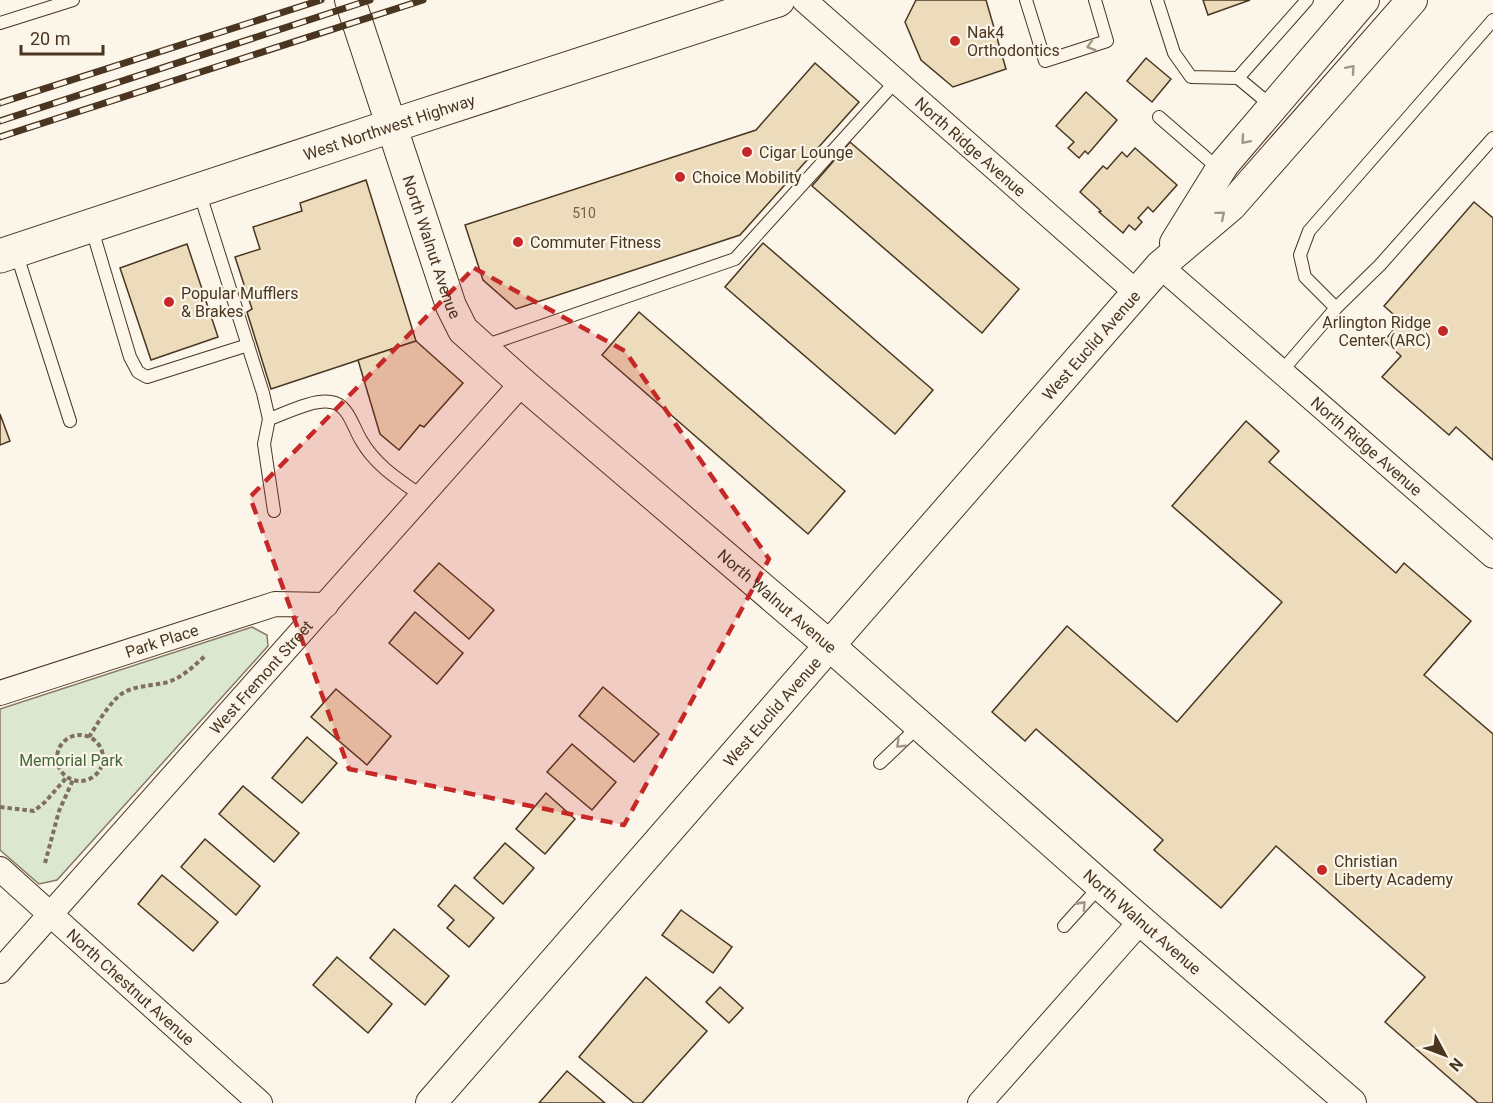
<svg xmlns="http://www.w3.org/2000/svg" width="1493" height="1103" font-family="Roboto,sans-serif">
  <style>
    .green { fill: #dce7d0; stroke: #887966; stroke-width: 1.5 }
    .building { fill: #ecdcbc; stroke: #4a3520; stroke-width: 1.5 }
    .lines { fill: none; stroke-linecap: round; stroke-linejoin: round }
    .service-casing { stroke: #4a3520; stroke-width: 14 }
    .minor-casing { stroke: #4a3520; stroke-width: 26 }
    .tertiary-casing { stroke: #4a3520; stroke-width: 32 }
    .primary-casing { stroke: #4a3520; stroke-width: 35 }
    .path { stroke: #7f6f5c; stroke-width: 4; stroke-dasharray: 4.5 3; stroke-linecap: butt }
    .service { stroke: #fbf6e9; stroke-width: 12 }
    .minor { stroke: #fbf6e9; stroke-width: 24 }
    .tertiary { stroke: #fbf6e9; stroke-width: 30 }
    .primary { stroke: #fbf6e9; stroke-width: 33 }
    .rail-casing { stroke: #4a3520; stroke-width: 7 }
    .rail { stroke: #fbf6e9; stroke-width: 4.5; stroke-dasharray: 14; stroke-linecap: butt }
    .oneway { stroke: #a29684 }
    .marked { fill: #c62828; fill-opacity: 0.2; stroke: #c62828; stroke-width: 4.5; stroke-dasharray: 12 8; stroke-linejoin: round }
    .poi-dot { fill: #c62828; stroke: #fbf6e9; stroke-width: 2 }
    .labels { text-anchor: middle; stroke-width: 4.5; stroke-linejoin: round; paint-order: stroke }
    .number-label { font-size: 14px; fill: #725f47 }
    .poi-label { font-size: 16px; fill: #4a3520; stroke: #fbf6e9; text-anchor: start }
    .street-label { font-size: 16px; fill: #4a3520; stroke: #fbf6e9 }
    .park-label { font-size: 16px; fill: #436837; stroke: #fbf6e9 }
  </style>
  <rect width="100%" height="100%" fill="#fbf6e9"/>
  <path class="green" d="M252,627L267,635L268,646L57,880L39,884L0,850V709Z"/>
  <g class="building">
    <path d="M916,0H986L1006,69L953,87L921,60L905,22Z"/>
    <path d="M1203,0H1250L1208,15Z"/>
    <path d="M1146,58L1171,79L1152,102L1127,81Z"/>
    <path d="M815,63L859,102L740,235L516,309L483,280L465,225L756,130Z"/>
    <path d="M1086,92L1117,120L1088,154L1085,151L1079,158L1068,148L1074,142L1056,126Z"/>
    <path d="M850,142L1019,289L982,333L812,186Z"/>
    <path d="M1135,148L1177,185L1153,212L1148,207L1138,218L1142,222L1135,230L1129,225L1123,233L1099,212L1101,211L1080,192L1103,166L1107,169L1122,152L1127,157Z"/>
    <path d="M366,180L416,341L271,389L247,312L252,309L235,257L260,249L253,227L302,211L300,203Z"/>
    <path d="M1474,202L1493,218V460L1456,427L1449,435L1382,377L1401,356L1384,341L1401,321L1384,306Z"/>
    <path d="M763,243L933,390L895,434L725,287Z"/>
    <path d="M187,244L218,337L151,360L120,268Z"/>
    <path d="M639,312L845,491L808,534L602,355Z"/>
    <path d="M416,341L463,383L424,427L420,425L399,450L380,434L358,360Z"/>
    <path d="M0,414L10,441L0,445Z"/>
    <path d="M1246,421L1279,451L1269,462L1396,573L1404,563L1471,621L1424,675L1493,734V1103H1478L1385,1022L1425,977L1276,846L1221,908L1154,850L1163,840L1036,729L1025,741L992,712L1067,626L1177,722L1282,602L1172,506Z"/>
    <path d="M439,563L494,610L469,639L414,591Z"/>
    <path d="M415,612L463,653L437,684L389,643Z"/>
    <path d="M603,687L659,734L634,762L579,716Z"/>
    <path d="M336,689L391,736L367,765L311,717Z"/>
    <path d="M307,737L337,763L302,803L272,778Z"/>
    <path d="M572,744L616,782L592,810L547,772Z"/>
    <path d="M243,786L299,833L274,862L219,814Z"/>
    <path d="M546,793L575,819L545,854L516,829Z"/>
    <path d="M205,839L260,886L236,915L181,867Z"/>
    <path d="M505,843L534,868L503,904L474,878Z"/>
    <path d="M162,875L218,922L193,951L138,904Z"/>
    <path d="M455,885L494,918L469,947L447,928L454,920L438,906Z"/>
    <path d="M681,910L732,947L713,973L662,935Z"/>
    <path d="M394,929L449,976L425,1005L370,958Z"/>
    <path d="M337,957L392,1004L368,1033L313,985Z"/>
    <path d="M646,977L707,1031L642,1103H634L579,1057Z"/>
    <path d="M720,987L743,1008L729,1023L706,1002Z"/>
    <path d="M567,1071L605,1103H539Z"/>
  </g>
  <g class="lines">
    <g class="service-casing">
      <g id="service">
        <path d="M1026,0L1045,61L1107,41L1095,0"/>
        <path d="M1157,0L1174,53L1191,77L1238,78L1273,107"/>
        <path d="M0,23L73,0"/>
        <path d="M1238,78L1307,0"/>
        <path d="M1159,117L1219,169"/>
        <path d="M199,191L263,393L269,419L264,444L274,511"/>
        <path d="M91,226L130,357L138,372L147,377L248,345"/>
        <path d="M16,252L70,421"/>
        <path d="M1336,308L1305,277L1300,255L1309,231L1493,20"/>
        <path d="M484,346L735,259L896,81"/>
        <path d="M1281,372L1336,308L1380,265L1493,138"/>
        <path d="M269,419C286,413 313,399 331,402C348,404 353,427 361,440C375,465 399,480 422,496"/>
        <path d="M880,763L920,725"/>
        <path d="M1064,926L1101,885"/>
      </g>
    </g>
    <g class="minor-casing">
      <g id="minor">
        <path id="s1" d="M804,0L1137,293"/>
        <path id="s2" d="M1160,266L1493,556"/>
        <path id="s3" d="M0,693L275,604L326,605"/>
        <path id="s4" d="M0,869L260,1103"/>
        <path id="s5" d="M0,971L522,383"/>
        <path d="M980,1103L1141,921"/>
      </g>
    </g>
    <g class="tertiary-casing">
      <g id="tertiary">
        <path id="s6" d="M350,0L451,306L463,330L522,383L830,646L1141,921L1351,1103"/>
        <path d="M1175,243L1224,164L1364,0"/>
        <path id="s7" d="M431,1103L1160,266L1231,206L1412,0"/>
      </g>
    </g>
    <g class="primary-casing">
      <g id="primary">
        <path id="s8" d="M0,256L391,126L778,0"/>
      </g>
    </g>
    <g class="path">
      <circle cx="80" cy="758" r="23"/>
      <path d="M89,737C98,723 107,706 120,695C132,686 149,686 164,683C181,679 193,667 206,655"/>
      <path d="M0,807L34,811L45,802L67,777"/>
      <path d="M45,863L59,811L73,780"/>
    </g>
    <use href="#service" class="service"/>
    <use href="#minor" class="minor"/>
    <use href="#tertiary" class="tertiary"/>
    <use href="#primary" class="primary"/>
    <g class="rail-casing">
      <g id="rail">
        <path d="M0,103L321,0"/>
        <path d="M0,121L370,0"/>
        <path d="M0,137L423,0"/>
      </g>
    </g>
    <use href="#rail" class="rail"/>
  </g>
  <defs><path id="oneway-chevron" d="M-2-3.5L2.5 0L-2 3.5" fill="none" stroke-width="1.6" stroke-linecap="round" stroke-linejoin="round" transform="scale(1.5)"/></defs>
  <g class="oneway">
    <use href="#oneway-chevron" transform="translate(1091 46) rotate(162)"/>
    <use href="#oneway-chevron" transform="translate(1351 69) rotate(-49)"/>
    <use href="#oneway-chevron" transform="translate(1245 140) rotate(131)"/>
    <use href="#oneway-chevron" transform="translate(1221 215) rotate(-40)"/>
    <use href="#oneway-chevron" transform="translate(900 744) rotate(136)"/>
    <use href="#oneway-chevron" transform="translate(1082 905) rotate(-48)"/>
  </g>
  <path class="marked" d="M474,268L625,351L769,559L624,825L349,769L250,497Z"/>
  <g class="poi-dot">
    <circle cx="955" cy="41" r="6"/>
    <circle cx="747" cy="152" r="6"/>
    <circle cx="680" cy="177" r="6"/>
    <circle cx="518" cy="242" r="6"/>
    <circle cx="169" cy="302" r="6"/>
    <circle cx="1443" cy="331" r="6"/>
    <circle cx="1322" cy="870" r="6"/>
  </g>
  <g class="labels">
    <g class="number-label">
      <text x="584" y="218">510</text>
    </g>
    <g class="poi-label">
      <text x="967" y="38">Nak4<tspan x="967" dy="18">Orthodontics</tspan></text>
      <text x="759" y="158">Cigar Lounge</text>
      <text x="692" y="183">Choice Mobility</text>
      <text x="530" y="248">Commuter Fitness</text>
      <text x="181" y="299">Popular Mufflers<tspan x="181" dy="18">&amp; Brakes</tspan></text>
      <text x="1431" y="328" text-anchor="end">Arlington Ridge<tspan x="1431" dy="18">Center (ARC)</tspan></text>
      <text x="1334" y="867">Christian<tspan x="1334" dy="18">Liberty Academy</tspan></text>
    </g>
    <g class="street-label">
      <text dy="6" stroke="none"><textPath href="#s8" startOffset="410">West Northwest Highway</textPath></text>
      <text dy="6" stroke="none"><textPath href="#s1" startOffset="222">North Ridge Avenue</textPath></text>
      <text dy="6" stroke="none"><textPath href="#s6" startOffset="260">North Walnut Avenue</textPath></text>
      <text dy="6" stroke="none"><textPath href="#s7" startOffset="1005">West Euclid Avenue</textPath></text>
      <text dy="6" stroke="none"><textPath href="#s2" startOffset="274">North Ridge Avenue</textPath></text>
      <text dy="6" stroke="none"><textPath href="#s6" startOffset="764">North Walnut Avenue</textPath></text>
      <text dy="6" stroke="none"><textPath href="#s3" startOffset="170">Park Place</textPath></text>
      <text dy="6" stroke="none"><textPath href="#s5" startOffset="393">West Fremont Street</textPath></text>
      <text dy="6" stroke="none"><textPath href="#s7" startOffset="519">West Euclid Avenue</textPath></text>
      <text dy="6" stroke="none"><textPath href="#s6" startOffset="1250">North Walnut Avenue</textPath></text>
      <text dy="6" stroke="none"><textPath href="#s4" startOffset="176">North Chestnut Avenue</textPath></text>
    </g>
    <g class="park-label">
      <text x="71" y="766">Memorial Park</text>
    </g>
  </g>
  <g transform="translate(1445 1055) rotate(131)" stroke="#fbf6e9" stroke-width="4.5" paint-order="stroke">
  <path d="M0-4.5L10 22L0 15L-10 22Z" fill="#4a3520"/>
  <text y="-9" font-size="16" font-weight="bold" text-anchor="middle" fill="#4a3520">N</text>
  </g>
  <path d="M21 45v9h82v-9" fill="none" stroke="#4a3520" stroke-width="3"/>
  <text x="30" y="45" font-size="18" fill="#4a3520" stroke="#fbf6e9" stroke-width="4.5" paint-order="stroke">20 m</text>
</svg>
